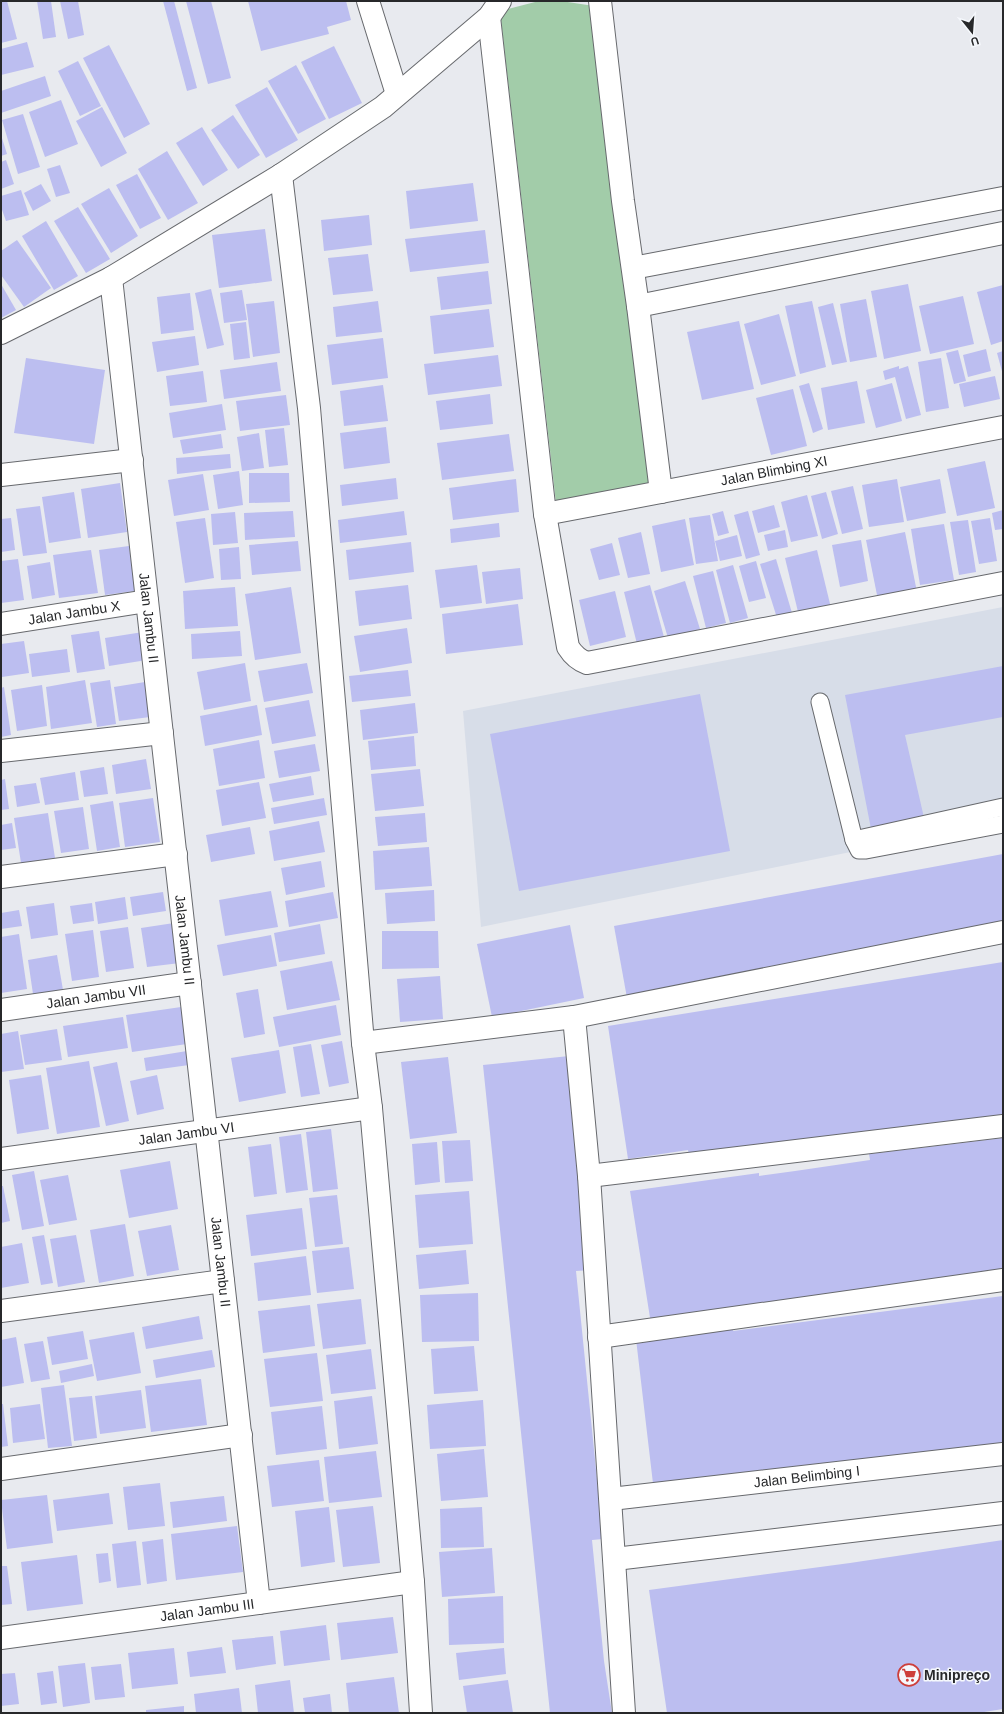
<svg xmlns="http://www.w3.org/2000/svg" width="1004" height="1714" font-family="Helvetica,sans-serif">
  <style>
    .built { fill: #d7dde8 }
    .green { fill: #a2cca9 }
    .building { fill: #bcbef0 }
    .lines { fill: none; stroke-linecap: round; stroke-linejoin: round }
    .service-casing { stroke: #67696d; stroke-width: 19 }
    .minor-casing { stroke: #67696d; stroke-width: 24 }
    .service { stroke: #fff; stroke-width: 17 }
    .minor { stroke: #fff; stroke-width: 22 }
    .labels { text-anchor: middle; stroke-width: 3; stroke-linejoin: round; paint-order: stroke }
    .street-label { font-size: 14px; fill: #27282a; stroke: #f5f8fc }
    .poi-label { font-size: 14px; font-weight: bold; fill: #27282a; stroke: #f5f8fc; text-anchor: start }
  </style>
  <rect width="100%" height="100%" fill="#e8eaef"/>
  <path class="built" d="M1003,607V821L481,927L463,711Z"/>
  <path class="green" d="M539,1H561L594,6L651,483L556,503L500,11Z"/>
  <g class="building">
    <path d="M1,1H7L17,39L1,43Z"/>
    <path d="M37,1H51L56,37L43,39Z"/>
    <path d="M60,1H78L84,35L68,39Z"/>
    <path d="M163,1H174L197,88L187,91Z"/>
    <path d="M186,1H211L231,78L208,84Z"/>
    <path d="M248,1H346L351,20L327,27L329,34L261,51Z"/>
    <path d="M27,42L34,67L1,75V49Z"/>
    <path d="M109,45L150,124L124,138L83,58Z"/>
    <path d="M334,46L362,103L329,119L301,62Z"/>
    <path d="M78,61L101,106L80,116L58,71Z"/>
    <path d="M296,65L326,119L298,134L268,81Z"/>
    <path d="M45,76L51,96L1,113V91Z"/>
    <path d="M267,87L298,140L266,158L235,105Z"/>
    <path d="M61,100L78,144L45,157L29,112Z"/>
    <path d="M102,107L127,153L101,167L76,121Z"/>
    <path d="M23,114L40,167L18,174L2,120Z"/>
    <path d="M233,115L260,155L238,169L211,130Z"/>
    <path d="M202,127L228,170L203,186L176,143Z"/>
    <path d="M1,135L7,154L1,156Z"/>
    <path d="M167,151L198,203L168,220L138,169Z"/>
    <path d="M6,160L14,184L1,189V162Z"/>
    <path d="M60,165L70,193L56,197L47,169Z"/>
    <path d="M137,174L161,218L140,229L116,185Z"/>
    <path d="M473,183L478,221L410,229L406,191Z"/>
    <path d="M41,184L51,201L33,211L24,193Z"/>
    <path d="M109,188L138,236L111,253L81,204Z"/>
    <path d="M21,190L29,215L6,221L1,207V196Z"/>
    <path d="M78,207L110,259L86,273L54,221Z"/>
    <path d="M369,215L372,245L324,251L321,220Z"/>
    <path d="M46,221L78,276L54,290L22,236Z"/>
    <path d="M265,229L272,281L219,288L212,235Z"/>
    <path d="M485,230L489,263L410,272L405,239Z"/>
    <path d="M17,240L51,288L24,307L1,275V251Z"/>
    <path d="M368,254L373,291L333,295L328,258Z"/>
    <path d="M488,271L492,304L441,310L437,277Z"/>
    <path d="M1,284L16,310L1,318Z"/>
    <path d="M908,284L921,351L884,359L871,291Z"/>
    <path d="M1003,285V341L991,345L977,292Z"/>
    <path d="M211,289L224,345L207,349L195,293Z"/>
    <path d="M242,290L247,320L224,323L220,293Z"/>
    <path d="M190,293L194,330L161,334L157,297Z"/>
    <path d="M963,296L974,344L930,354L919,306Z"/>
    <path d="M866,299L877,357L850,362L840,304Z"/>
    <path d="M274,301L280,353L253,357L246,304Z"/>
    <path d="M378,301L382,332L336,337L333,307Z"/>
    <path d="M812,301L826,367L800,374L785,306Z"/>
    <path d="M833,303L847,362L832,365L818,307Z"/>
    <path d="M489,309L494,347L434,354L430,316Z"/>
    <path d="M779,314L796,376L761,385L744,324Z"/>
    <path d="M739,321L754,389L702,400L687,332Z"/>
    <path d="M246,322L250,358L234,360L230,324Z"/>
    <path d="M195,336L199,365L157,372L152,342Z"/>
    <path d="M383,338L388,378L332,385L327,345Z"/>
    <path d="M986,349L991,371L968,377L963,355Z"/>
    <path d="M958,350L966,381L954,384L946,353Z"/>
    <path d="M1003,351V375L997,353Z"/>
    <path d="M498,355L502,386L428,395L424,364Z"/>
    <path d="M26,358L105,370L94,444L14,433Z"/>
    <path d="M941,358L949,408L926,412L918,362Z"/>
    <path d="M277,362L281,391L224,399L220,370Z"/>
    <path d="M899,366V369L908,366L921,415L906,419L895,377L885,380L883,371Z"/>
    <path d="M203,371L207,402L170,406L166,376Z"/>
    <path d="M995,376L1000,399L964,407L959,384Z"/>
    <path d="M857,381L865,423L828,430L821,388Z"/>
    <path d="M809,383L823,429L813,433L799,386Z"/>
    <path d="M892,383L902,421L876,428L866,390Z"/>
    <path d="M383,385L388,421L344,426L340,391Z"/>
    <path d="M793,389L807,446L771,455L756,398Z"/>
    <path d="M490,394L493,424L440,430L436,401Z"/>
    <path d="M286,395L290,425L240,431L236,401Z"/>
    <path d="M222,404L226,430L173,438L169,413Z"/>
    <path d="M386,427L390,463L344,469L340,433Z"/>
    <path d="M284,428L288,465L269,467L265,430Z"/>
    <path d="M259,433L264,468L242,471L237,437Z"/>
    <path d="M221,434L223,448L183,454L180,440Z"/>
    <path d="M509,434L514,471L442,480L437,443Z"/>
    <path d="M230,454L231,468L177,474L176,458Z"/>
    <path d="M985,461L995,508L957,516L947,469Z"/>
    <path d="M239,471L243,505L218,509L213,475Z"/>
    <path d="M249,473H289L290,502L249,503Z"/>
    <path d="M203,474L209,510L174,516L168,480Z"/>
    <path d="M396,478L398,499L342,506L340,485Z"/>
    <path d="M516,479L519,512L453,520L449,488Z"/>
    <path d="M897,479L904,522L869,527L862,485Z"/>
    <path d="M940,479L946,513L907,521L900,487Z"/>
    <path d="M120,483L127,532L88,538L81,489Z"/>
    <path d="M853,486L863,529L842,534L831,491Z"/>
    <path d="M74,492L81,538L49,543L42,497Z"/>
    <path d="M826,492L838,534L822,539L811,496Z"/>
    <path d="M807,495L818,536L791,542L781,502Z"/>
    <path d="M774,505L780,527L758,533L752,511Z"/>
    <path d="M40,506L47,553L23,556L16,509Z"/>
    <path d="M1003,510V529L995,530L992,513Z"/>
    <path d="M293,511L295,537L245,540L244,513Z"/>
    <path d="M404,511L407,535L340,543L338,520Z"/>
    <path d="M723,511L729,533L718,536L712,514Z"/>
    <path d="M748,511L760,555L746,559L734,515Z"/>
    <path d="M235,512L238,543L213,545L211,514Z"/>
    <path d="M710,515L718,561L696,564L689,518Z"/>
    <path d="M11,518L15,550L1,552V519Z"/>
    <path d="M205,518L214,578L185,583L176,522Z"/>
    <path d="M990,518L997,561L979,564L971,521Z"/>
    <path d="M685,519L694,565L661,572L652,526Z"/>
    <path d="M968,520L976,572L959,575L950,522Z"/>
    <path d="M499,523L500,537L451,543L450,529Z"/>
    <path d="M944,524L954,580L920,585L911,529Z"/>
    <path d="M785,530L788,547L768,551L764,535Z"/>
    <path d="M641,532L650,574L628,578L618,538Z"/>
    <path d="M905,532L917,592L878,600L866,540Z"/>
    <path d="M737,535L742,556L720,561L715,541Z"/>
    <path d="M861,540L868,581L840,587L832,545Z"/>
    <path d="M298,541L301,571L252,575L249,545Z"/>
    <path d="M411,542L414,572L349,580L346,550Z"/>
    <path d="M612,543L620,575L599,580L590,549Z"/>
    <path d="M129,546L135,591L105,595L99,550Z"/>
    <path d="M239,547L241,579L221,580L219,549Z"/>
    <path d="M91,550L98,593L59,598L53,555Z"/>
    <path d="M817,550L831,608L799,616L785,558Z"/>
    <path d="M18,559L24,600L1,603V561Z"/>
    <path d="M776,559L792,613L777,618L760,564Z"/>
    <path d="M756,561L766,598L749,602L739,566Z"/>
    <path d="M50,562L55,595L32,599L27,566Z"/>
    <path d="M477,565L482,603L440,608L435,570Z"/>
    <path d="M733,565L748,618L730,623L716,570Z"/>
    <path d="M520,568L523,599L486,604L482,572Z"/>
    <path d="M713,571L726,623L706,628L693,576Z"/>
    <path d="M685,581L700,629L668,638L654,591Z"/>
    <path d="M408,585L412,619L359,626L355,591Z"/>
    <path d="M650,585L664,637L637,644L624,592Z"/>
    <path d="M235,587L238,626L185,629L183,591Z"/>
    <path d="M291,587L301,653L255,660L245,594Z"/>
    <path d="M615,591L626,637L590,646L579,600Z"/>
    <path d="M518,604L523,645L446,654L442,614Z"/>
    <path d="M407,628L412,663L360,672L354,636Z"/>
    <path d="M99,631L105,669L77,673L71,635Z"/>
    <path d="M240,631L242,656L192,659L191,634Z"/>
    <path d="M143,632L147,660L109,666L105,638Z"/>
    <path d="M24,641L29,673L2,677L1,644Z"/>
    <path d="M67,649L70,672L32,677L29,654Z"/>
    <path d="M245,663L251,701L204,710L197,672Z"/>
    <path d="M307,663L313,693L264,702L258,671Z"/>
    <path d="M1003,666V717L905,735L925,822L872,834L845,695Z"/>
    <path d="M408,670L411,696L352,702L349,676Z"/>
    <path d="M85,680L92,723L51,729L46,687Z"/>
    <path d="M110,680L116,724L97,727L90,683Z"/>
    <path d="M145,682L150,717L119,721L114,687Z"/>
    <path d="M42,685L47,726L17,731L11,690Z"/>
    <path d="M4,687L11,735L1,737V688Z"/>
    <path d="M700,694L730,851L519,891L490,734Z"/>
    <path d="M309,700L316,736L272,744L265,708Z"/>
    <path d="M415,703L418,733L363,740L360,710Z"/>
    <path d="M257,705L262,735L205,746L200,716Z"/>
    <path d="M414,736L416,766L371,770L368,741Z"/>
    <path d="M259,740L265,778L219,786L213,749Z"/>
    <path d="M315,744L320,771L279,778L274,751Z"/>
    <path d="M146,759L151,789L116,794L112,765Z"/>
    <path d="M104,767L108,794L84,797L80,771Z"/>
    <path d="M420,769L424,806L375,811L371,774Z"/>
    <path d="M75,772L79,800L45,805L40,778Z"/>
    <path d="M311,776L314,795L273,802L269,784Z"/>
    <path d="M5,779L9,809L1,810V780Z"/>
    <path d="M259,782L266,818L222,826L216,790Z"/>
    <path d="M36,783L40,803L17,807L14,786Z"/>
    <path d="M153,798L160,842L125,847L119,803Z"/>
    <path d="M324,798L327,815L274,824L271,808Z"/>
    <path d="M113,801L120,847L97,851L90,805Z"/>
    <path d="M83,807L89,849L61,853L54,811Z"/>
    <path d="M48,813L55,858L21,863L14,818Z"/>
    <path d="M425,813L427,842L378,846L375,817Z"/>
    <path d="M319,821L325,852L274,861L269,831Z"/>
    <path d="M12,823L16,848L1,850V825Z"/>
    <path d="M250,827L255,854L211,862L206,835Z"/>
    <path d="M429,847L432,886L375,890L373,851Z"/>
    <path d="M1003,854V928L627,998L614,926Z"/>
    <path d="M321,861L325,887L286,895L281,868Z"/>
    <path d="M434,890L435,921L387,924L385,893Z"/>
    <path d="M271,891L278,927L225,936L219,900Z"/>
    <path d="M163,892L166,911L133,916L130,897Z"/>
    <path d="M333,892L338,918L289,927L285,901Z"/>
    <path d="M125,897L128,919L98,924L95,902Z"/>
    <path d="M54,903L58,935L31,939L26,907Z"/>
    <path d="M92,903L94,921L73,924L70,906Z"/>
    <path d="M19,910L22,926L1,929V913Z"/>
    <path d="M174,923L180,963L147,967L141,928Z"/>
    <path d="M320,924L325,954L279,962L274,933Z"/>
    <path d="M570,925L584,998L492,1017L477,944Z"/>
    <path d="M128,927L134,968L106,972L100,931Z"/>
    <path d="M93,930L99,977L72,981L65,934Z"/>
    <path d="M382,931H438L439,968L382,969Z"/>
    <path d="M19,934L27,989L1,993V937Z"/>
    <path d="M271,935L277,966L223,976L217,945Z"/>
    <path d="M57,955L63,990L33,994L28,960Z"/>
    <path d="M332,961L340,1000L287,1010L280,971Z"/>
    <path d="M1003,962V1119L690,1160L688,1150L628,1159L608,1026Z"/>
    <path d="M440,976L443,1019L400,1022L397,979Z"/>
    <path d="M258,989L265,1034L244,1038L236,993Z"/>
    <path d="M336,1005L341,1035L279,1047L273,1017Z"/>
    <path d="M181,1007L187,1044L132,1052L126,1015Z"/>
    <path d="M123,1017L128,1048L68,1057L63,1026Z"/>
    <path d="M57,1029L62,1060L25,1065L20,1035Z"/>
    <path d="M18,1031L24,1069L1,1072V1034Z"/>
    <path d="M342,1041L349,1083L329,1087L321,1045Z"/>
    <path d="M311,1044L320,1094L301,1097L293,1047Z"/>
    <path d="M279,1050L286,1093L239,1102L231,1058Z"/>
    <path d="M187,1051L189,1065L146,1071L144,1058Z"/>
    <path d="M569,1056L591,1270L576,1271L603,1539L592,1540L604,1661L612,1713H550L483,1065Z"/>
    <path d="M448,1057L457,1133L410,1139L401,1062Z"/>
    <path d="M89,1061L100,1127L57,1134L46,1068Z"/>
    <path d="M117,1062L129,1121L106,1126L93,1067Z"/>
    <path d="M41,1075L49,1129L17,1134L9,1080Z"/>
    <path d="M157,1075L164,1109L137,1115L130,1081Z"/>
    <path d="M331,1129L338,1189L313,1192L306,1132Z"/>
    <path d="M301,1134L308,1190L286,1193L279,1137Z"/>
    <path d="M1003,1138V1274L651,1324L630,1191L759,1173V1176L795,1171L870,1160L869,1154Z"/>
    <path d="M470,1140L473,1181L445,1183L442,1141Z"/>
    <path d="M437,1142L440,1182L415,1185L412,1144Z"/>
    <path d="M271,1144L277,1194L254,1197L248,1147Z"/>
    <path d="M170,1161L178,1209L129,1218L120,1170Z"/>
    <path d="M34,1171L44,1226L22,1230L12,1175Z"/>
    <path d="M68,1175L77,1220L49,1225L40,1180Z"/>
    <path d="M1,1186H3L10,1221L1,1223Z"/>
    <path d="M469,1191L473,1244L419,1248L415,1195Z"/>
    <path d="M337,1195L343,1244L315,1247L309,1198Z"/>
    <path d="M302,1208L307,1249L251,1256L246,1215Z"/>
    <path d="M125,1224L134,1276L99,1283L90,1230Z"/>
    <path d="M171,1225L179,1270L147,1276L138,1231Z"/>
    <path d="M44,1235L53,1283L41,1285L32,1237Z"/>
    <path d="M76,1235L85,1282L58,1287L50,1239Z"/>
    <path d="M22,1243L29,1283L1,1288V1247Z"/>
    <path d="M349,1247L354,1289L317,1293L312,1251Z"/>
    <path d="M466,1250L469,1284L419,1289L416,1255Z"/>
    <path d="M306,1256L311,1295L258,1301L254,1263Z"/>
    <path d="M478,1293L479,1341L422,1342L420,1295Z"/>
    <path d="M1003,1296V1444L654,1492L636,1339L733,1326V1331Z"/>
    <path d="M361,1299L366,1344L323,1349L317,1304Z"/>
    <path d="M310,1305L315,1346L263,1353L258,1311Z"/>
    <path d="M199,1316L203,1339L146,1349L142,1327Z"/>
    <path d="M83,1331L88,1359L52,1365L47,1337Z"/>
    <path d="M134,1332L141,1373L97,1381L89,1340Z"/>
    <path d="M16,1337L24,1383L1,1387V1340Z"/>
    <path d="M43,1341L50,1379L31,1382L24,1344Z"/>
    <path d="M474,1346L478,1391L434,1394L431,1349Z"/>
    <path d="M371,1349L376,1389L331,1394L326,1355Z"/>
    <path d="M212,1350L215,1367L156,1378L153,1360Z"/>
    <path d="M317,1353L323,1401L270,1407L264,1359Z"/>
    <path d="M92,1364L94,1376L61,1383L59,1371Z"/>
    <path d="M201,1379L207,1425L151,1432L145,1386Z"/>
    <path d="M64,1385L72,1446L48,1448L41,1388Z"/>
    <path d="M141,1390L146,1428L100,1434L95,1396Z"/>
    <path d="M92,1396L97,1438L74,1441L69,1398Z"/>
    <path d="M372,1396L378,1444L339,1449L334,1401Z"/>
    <path d="M483,1400L486,1446L430,1449L427,1405Z"/>
    <path d="M1,1404H3L8,1446L1,1447Z"/>
    <path d="M40,1404L45,1439L13,1443L10,1408Z"/>
    <path d="M322,1406L327,1449L276,1455L271,1412Z"/>
    <path d="M484,1449L488,1497L441,1501L437,1454Z"/>
    <path d="M376,1451L382,1497L329,1503L324,1457Z"/>
    <path d="M319,1460L324,1501L272,1507L267,1466Z"/>
    <path d="M160,1483L165,1526L128,1530L123,1487Z"/>
    <path d="M109,1493L113,1524L57,1531L53,1500Z"/>
    <path d="M47,1495L53,1543L7,1549L1,1500Z"/>
    <path d="M224,1496L227,1521L173,1528L170,1502Z"/>
    <path d="M373,1506L380,1563L343,1567L336,1510Z"/>
    <path d="M329,1507L335,1562L301,1567L295,1511Z"/>
    <path d="M482,1507L484,1547L441,1548L440,1509Z"/>
    <path d="M237,1526L243,1572L176,1580L171,1534Z"/>
    <path d="M163,1539L167,1581L147,1584L142,1542Z"/>
    <path d="M1003,1540V1709L978,1713H667L649,1590L850,1563Z"/>
    <path d="M136,1541L141,1585L117,1588L112,1544Z"/>
    <path d="M492,1548L495,1593L442,1597L439,1552Z"/>
    <path d="M108,1553L111,1581L99,1583L96,1554Z"/>
    <path d="M77,1555L83,1604L27,1611L21,1562Z"/>
    <path d="M1,1566H7L12,1604L1,1605Z"/>
    <path d="M503,1596L504,1643L449,1645L448,1599Z"/>
    <path d="M393,1617L398,1653L341,1660L337,1623Z"/>
    <path d="M326,1625L330,1660L284,1666L280,1631Z"/>
    <path d="M273,1636L276,1664L236,1670L232,1640Z"/>
    <path d="M222,1647L226,1673L190,1677L187,1652Z"/>
    <path d="M174,1648L178,1684L132,1689L128,1653Z"/>
    <path d="M504,1648L506,1674L459,1680L456,1653Z"/>
    <path d="M85,1663L90,1703L63,1707L58,1666Z"/>
    <path d="M121,1664L125,1697L95,1700L91,1667Z"/>
    <path d="M53,1671L57,1703L41,1705L37,1673Z"/>
    <path d="M15,1673L19,1704L1,1706V1674Z"/>
    <path d="M394,1677L399,1713H349L346,1683Z"/>
    <path d="M290,1680L294,1713H258L255,1685Z"/>
    <path d="M508,1680L513,1713H467L463,1686Z"/>
    <path d="M239,1688L242,1713H196L194,1694Z"/>
    <path d="M330,1694L332,1713H305L303,1698Z"/>
    <path d="M184,1706V1713H146V1710Z"/>
  </g>
  <g class="lines">
    <g class="service-casing">
      <g id="service">
        <path d="M820,702L854,840L859,850H866L1003,824"/>
        <path d="M854,840L1003,807"/>
      </g>
    </g>
    <g class="minor-casing">
      <g id="minor">
        <path d="M368,1L397,94"/>
        <path d="M600,1L623,201L638,306L661,492"/>
        <path d="M489,17L545,514L568,647C573,655 578,660 587,663L1003,583"/>
        <path d="M281,175L309,408L363,1043L371,1108L413,1582L421,1713"/>
        <path d="M633,268L1003,198"/>
        <path id="s1" d="M111,278L259,1603"/>
        <path d="M638,306L1003,233"/>
        <path d="M1,333L111,278L281,175L383,107L489,17L500,1"/>
        <path d="M1,475L132,460"/>
        <path id="s2" d="M545,514L1003,427"/>
        <path id="s3" d="M1,624L147,601"/>
        <path d="M1,751L162,733"/>
        <path d="M1,877L176,854"/>
        <path id="s4" d="M1,1010L190,983"/>
        <path d="M574,1017L589,1176L624,1713"/>
        <path d="M363,1043L574,1017L1003,932"/>
        <path id="s5" d="M1,1159L371,1108"/>
        <path d="M589,1176L1003,1126"/>
        <path d="M1,1311L223,1281"/>
        <path d="M599,1337L1003,1280"/>
        <path d="M1,1469L241,1435"/>
        <path id="s6" d="M611,1499L1003,1454"/>
        <path d="M615,1559L1003,1513"/>
        <path id="s7" d="M1,1638L413,1582"/>
      </g>
    </g>
    <use href="#service" class="service"/>
    <use href="#minor" class="minor"/>
  </g>
  <defs>
    <g id="supermarket-ring" transform="scale(1.15)"><circle r="9.5" fill="#f5f8fc" stroke="#cd3f3b" stroke-width="1.5"/><path d="M-6-5.5h2.5l.6 2H6L4.5 2H-2.5L-4.4-4H-6ZM-1.5 3.2a1.3 1.3 0 1 0 .1 0ZM3 3.2a1.3 1.3 0 1 0 .1 0Z" fill="#cd3f3b"/></g>
  </defs>
  <g fill-rule="evenodd">
    <use href="#supermarket-ring" x="909" y="1675"/>
  </g>
  <g class="labels">
    <g class="street-label">
      <text dy="5" stroke="none"><textPath href="#s2" startOffset="233">Jalan Blimbing XI</textPath></text>
      <text dy="5" stroke="none"><textPath href="#s3" startOffset="74">Jalan Jambu X</textPath></text>
      <text dy="5" stroke="none"><textPath href="#s1" startOffset="342">Jalan Jambu II</textPath></text>
      <text dy="5" stroke="none"><textPath href="#s1" startOffset="666">Jalan Jambu II</textPath></text>
      <text dy="5" stroke="none"><textPath href="#s4" startOffset="96">Jalan Jambu VII</textPath></text>
      <text dy="5" stroke="none"><textPath href="#s5" startOffset="187">Jalan Jambu VI</textPath></text>
      <text dy="5" stroke="none"><textPath href="#s1" startOffset="990">Jalan Jambu II</textPath></text>
      <text dy="5" stroke="none"><textPath href="#s6" startOffset="197">Jalan Belimbing I</textPath></text>
      <text dy="5" stroke="none"><textPath href="#s7" startOffset="208">Jalan Jambu III</textPath></text>
    </g>
    <g class="poi-label">
      <text x="924" y="1680">Minipreço</text>
    </g>
  </g>
  <rect width="1004" height="1714" fill="none" stroke="#27282a" stroke-width="4"/>
  <g transform="translate(972 32) rotate(163)" stroke="#f5f8fc" stroke-width="3" paint-order="stroke">
  <path d="M0-3L7 15L0 10L-7 15Z" fill="#27282a"/>
  <text y="-6" font-size="11" font-weight="bold" text-anchor="middle" fill="#27282a">U</text>
  </g>
</svg>
